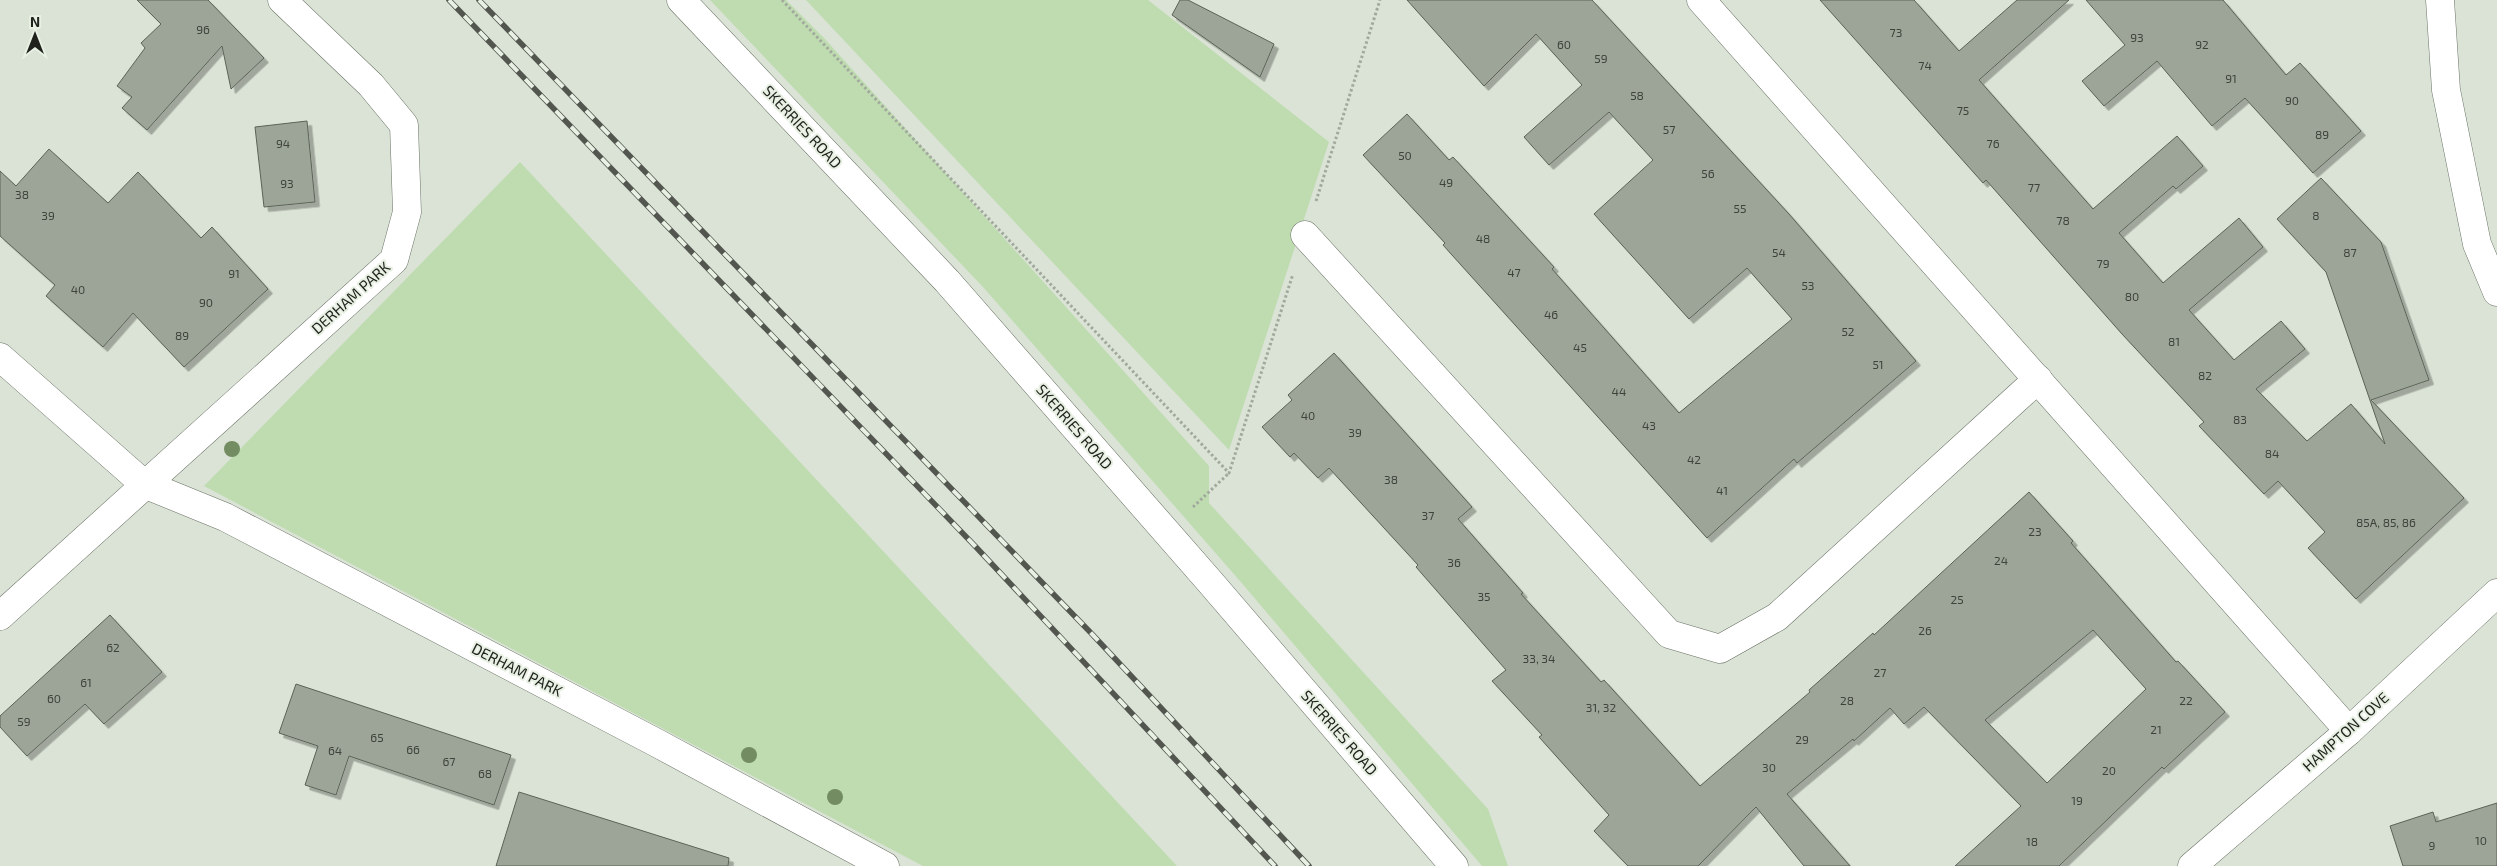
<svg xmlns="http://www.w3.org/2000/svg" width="2497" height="866" font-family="'Exo 2',sans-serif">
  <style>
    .green { fill: #bfdcb1 }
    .building { fill: #9ca598; stroke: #5b6357; fill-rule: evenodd; filter: url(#shadow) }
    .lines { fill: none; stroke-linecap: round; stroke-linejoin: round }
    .street-casing { stroke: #6a7266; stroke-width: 29 }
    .secondary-casing { stroke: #6a7266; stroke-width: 29 }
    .path { stroke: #a1a99d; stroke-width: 3; stroke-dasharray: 2.5 2.5; stroke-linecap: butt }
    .street { stroke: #fff; stroke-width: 28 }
    .secondary { stroke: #fff; stroke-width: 28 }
    .rail-casing { stroke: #52564f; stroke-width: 5.5 }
    .rail { stroke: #e7f0e2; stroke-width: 4; stroke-dasharray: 11; stroke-linecap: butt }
    .tree { fill: #738c61 }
    .labels { text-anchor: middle; stroke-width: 4; stroke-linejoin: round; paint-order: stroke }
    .number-label { font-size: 12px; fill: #3e423b }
    .street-label { font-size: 15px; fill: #1e211c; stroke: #e7f0e2 }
  </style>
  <defs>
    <filter id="shadow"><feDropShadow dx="4.5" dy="4.5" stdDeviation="0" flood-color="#0004"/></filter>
  </defs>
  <rect width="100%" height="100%" fill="#dae3d5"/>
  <g class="green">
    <path d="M710,0H786L824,38L1209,466V503L1488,809L1508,866H1482L1240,581L983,287Z"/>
    <path d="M806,0H1148L1329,142L1229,450Z"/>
    <path d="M520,162L1177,866H923L204,486Z"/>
  </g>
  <g class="building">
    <path d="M137,0H208L264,58L231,89L222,46L147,130L122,108L132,97L117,86L145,48L141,43L161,24Z"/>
    <path d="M1180,0H1188L1274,44L1260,77L1172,15Z"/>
    <path d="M1407,0H1592L1789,214L1916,361L1797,463L1794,459L1707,538L1443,245L1445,243L1363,155L1407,114L1449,160L1453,157L1554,267L1552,269L1679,413L1792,319L1747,268L1689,319L1594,214L1653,160L1609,112L1549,165L1524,137L1582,85L1536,34L1484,86Z"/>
    <path d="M1820,0H1914L1959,51L2017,0H2069L1979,80L2093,209L2177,136L2203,166L2176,189L2173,186L2119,233L2163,283L2239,218L2263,247L2189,310L2234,360L2281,321L2305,349L2256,389L2307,441L2351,404L2385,444L2326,272L2277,219L2321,178L2381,242L2429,380L2371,400L2464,498L2356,599L2308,548L2325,532L2278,481L2264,494L2199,426L2204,422L2122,334L1986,180L1983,183Z"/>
    <path d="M2086,0H2223L2286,75L2300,63L2361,131L2313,173L2245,98L2212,126L2157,61L2104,106L2082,81L2125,45Z"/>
    <path d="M307,121L315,202L264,207L255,127Z"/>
    <path d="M49,149L108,203L138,172L201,238L212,227L268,289L184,367L133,313L103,347L46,296L55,285L0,236V171L16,186Z"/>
    <path d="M1334,353L1472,507L1458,519L1523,593L1521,594L1601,682L1604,680L1700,786L1810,692L1809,690L1873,633L1874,635L2029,492L2073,541L2071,543L2176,662L2178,661L2225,712L2164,769L2162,767L2059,866H1955L2021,806L1924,707L1904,724L1890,708L1854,741L1853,739L1787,794L1850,866H1804L1756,807L1698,866H1628L1594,831L1609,815L1539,737L1542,735L1492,681L1506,670L1416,567L1418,565L1329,468L1318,478L1294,453L1290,457L1262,427L1292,400L1288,395ZM2093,630L2146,689L2047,783L1985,720Z"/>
    <path d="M110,615L162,672L104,724L85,704L27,756L0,727V716Z"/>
    <path d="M296,684L511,755L494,805L349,756L336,795L305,785L318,746L279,733Z"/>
    <path d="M519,792L729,858L728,866H496Z"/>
    <path d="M2497,803V866H2403L2390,826L2433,812L2436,822Z"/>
  </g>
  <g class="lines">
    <g class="street-casing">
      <g id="street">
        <path d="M1701,0L2349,731"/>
        <path d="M2440,0L2446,90L2477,244L2497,292"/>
        <path d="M1305,235L1669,634L1720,649L1777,617L2038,379"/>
        <path d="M0,357L144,484L225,517L655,742L885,866"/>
        <path d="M0,616L394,260L407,212L404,125L371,85L282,0"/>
        <path d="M2192,866L2349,731L2497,593"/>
      </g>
    </g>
    <g class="secondary-casing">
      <path id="secondary" d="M681,0L947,281L1211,583L1454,866"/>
    </g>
    <g class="path">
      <path d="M782,0L1229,473L1293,274"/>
      <path d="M1316,201L1380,0"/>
      <path d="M1193,507L1229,473"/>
    </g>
    <use href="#street" class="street"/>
    <use href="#secondary" class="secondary"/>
    <g class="rail-casing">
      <g id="rail">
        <path d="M449,0L975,546L1275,866"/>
        <path d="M479,0L1091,633L1309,866"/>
      </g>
    </g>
    <use href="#rail" class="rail"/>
  </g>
  <g class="tree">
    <circle cx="232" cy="449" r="8"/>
    <circle cx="749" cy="755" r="8"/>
    <circle cx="835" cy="797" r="8"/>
  </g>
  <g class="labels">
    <g class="number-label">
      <text x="203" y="34">96</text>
      <text x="1896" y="37">73</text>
      <text x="2137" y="42">93</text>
      <text x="1564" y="49">60</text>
      <text x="2202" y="49">92</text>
      <text x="1601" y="63">59</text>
      <text x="1925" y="70">74</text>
      <text x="2231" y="83">91</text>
      <text x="1637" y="100">58</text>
      <text x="2292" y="105">90</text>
      <text x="1963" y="115">75</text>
      <text x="1669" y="134">57</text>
      <text x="2322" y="139">89</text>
      <text x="283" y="148">94</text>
      <text x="1993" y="148">76</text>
      <text x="1405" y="160">50</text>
      <text x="1708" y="178">56</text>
      <text x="1446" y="187">49</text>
      <text x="287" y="188">93</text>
      <text x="2034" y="192">77</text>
      <text x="22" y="199">38</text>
      <text x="1740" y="213">55</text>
      <text x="48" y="220">39</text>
      <text x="2316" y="220">8</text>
      <text x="2063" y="225">78</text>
      <text x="1483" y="243">48</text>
      <text x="1779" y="257">54</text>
      <text x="2350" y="257">87</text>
      <text x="2103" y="268">79</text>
      <text x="1514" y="277">47</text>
      <text x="234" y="278">91</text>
      <text x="1808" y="290">53</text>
      <text x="78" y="294">40</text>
      <text x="2132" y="301">80</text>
      <text x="206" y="307">90</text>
      <text x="1551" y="319">46</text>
      <text x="1848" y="336">52</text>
      <text x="182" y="340">89</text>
      <text x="2174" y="346">81</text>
      <text x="1580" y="352">45</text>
      <text x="1878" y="369">51</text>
      <text x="2205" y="380">82</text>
      <text x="1619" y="396">44</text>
      <text x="1308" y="420">40</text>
      <text x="2240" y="424">83</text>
      <text x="1649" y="430">43</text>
      <text x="1355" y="437">39</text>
      <text x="2272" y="458">84</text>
      <text x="1694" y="464">42</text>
      <text x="1391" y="484">38</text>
      <text x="1722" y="495">41</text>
      <text x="1428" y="520">37</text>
      <text x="2386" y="527">85A, 85, 86</text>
      <text x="2035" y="536">23</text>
      <text x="2001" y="565">24</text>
      <text x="1454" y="567">36</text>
      <text x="1484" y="601">35</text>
      <text x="1957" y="604">25</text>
      <text x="1925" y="635">26</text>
      <text x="113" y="652">62</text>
      <text x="1539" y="663">33, 34</text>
      <text x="1880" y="677">27</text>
      <text x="86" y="687">61</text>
      <text x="54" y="703">60</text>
      <text x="1847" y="705">28</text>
      <text x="2186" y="705">22</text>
      <text x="1601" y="712">31, 32</text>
      <text x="24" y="726">59</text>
      <text x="2156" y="734">21</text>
      <text x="377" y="742">65</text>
      <text x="1802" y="744">29</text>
      <text x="413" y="754">66</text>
      <text x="335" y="755">64</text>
      <text x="449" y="766">67</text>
      <text x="1769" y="772">30</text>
      <text x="2109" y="775">20</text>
      <text x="485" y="778">68</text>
      <text x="2077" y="805">19</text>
      <text x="2481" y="845">10</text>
      <text x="2032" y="846">18</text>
      <text x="2432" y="850">9</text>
    </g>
    <g class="street-label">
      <text transform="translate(802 127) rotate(47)" y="5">SKERRIES ROAD</text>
      <text transform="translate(351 298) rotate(-42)" y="5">DERHAM PARK</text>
      <text transform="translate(1074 427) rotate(49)" y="5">SKERRIES ROAD</text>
      <text transform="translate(517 670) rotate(27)" y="5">DERHAM PARK</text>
      <text transform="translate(2346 732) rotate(-42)" y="5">HAMPTON COVE</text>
      <text transform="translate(1339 733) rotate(49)" y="5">SKERRIES ROAD</text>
    </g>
  </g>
  <g transform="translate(35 35)" stroke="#e7f0e2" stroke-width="4" paint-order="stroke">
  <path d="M0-4L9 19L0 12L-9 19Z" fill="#1e211c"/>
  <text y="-8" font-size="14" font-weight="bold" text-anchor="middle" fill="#1e211c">N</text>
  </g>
</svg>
